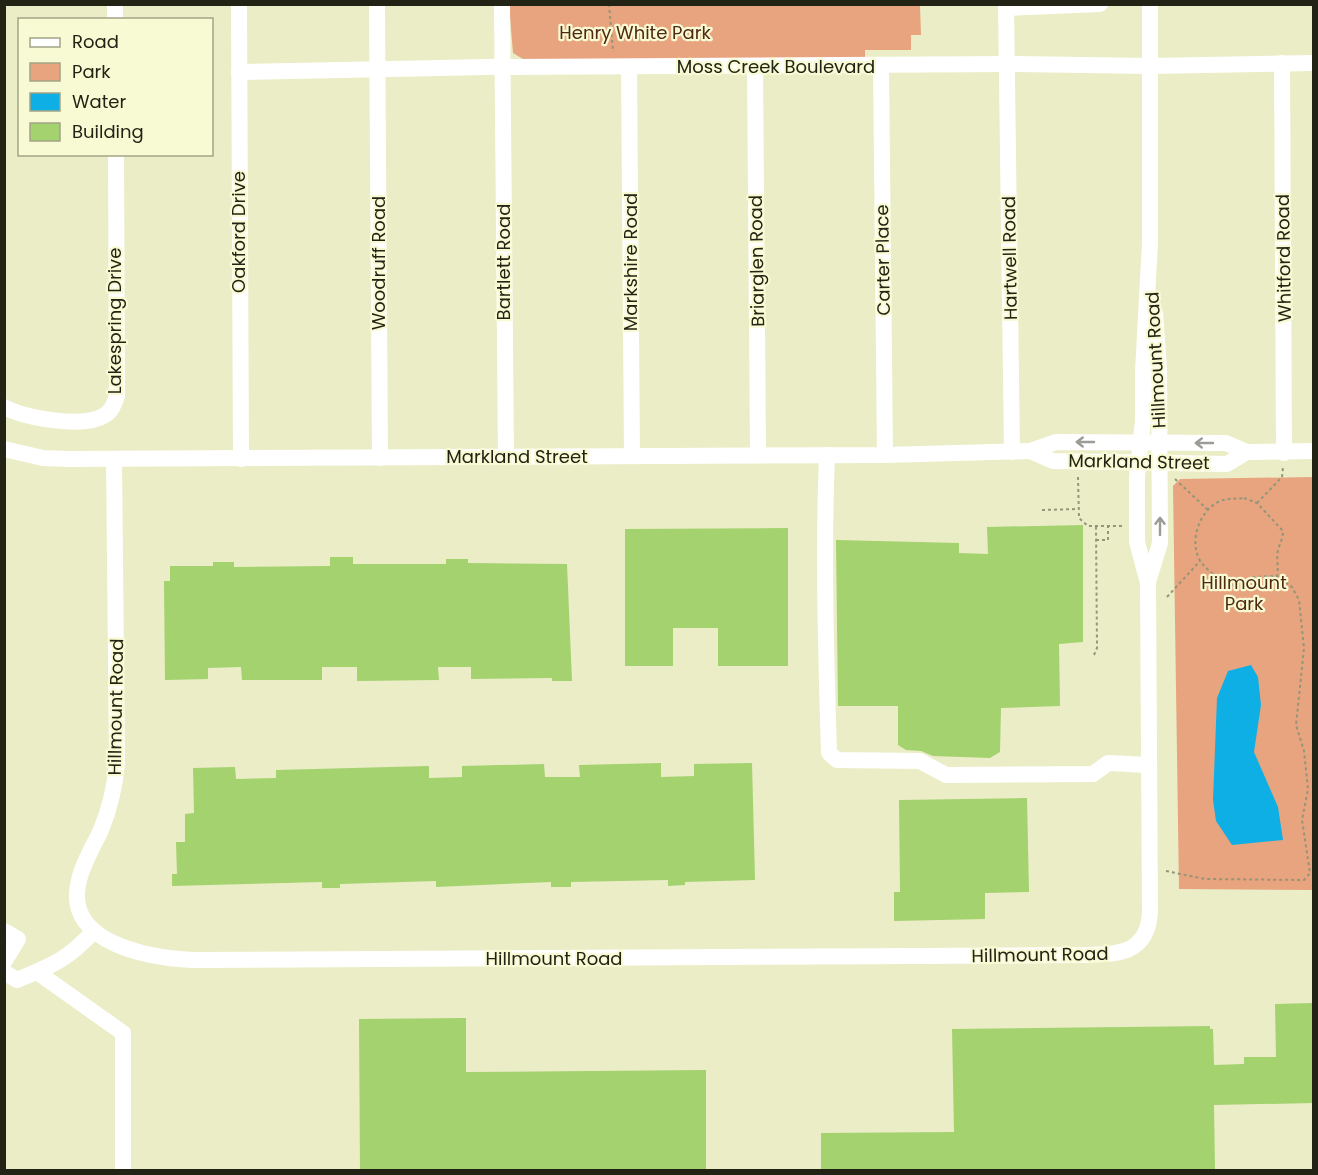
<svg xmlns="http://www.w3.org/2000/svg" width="1318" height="1175" font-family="Poppins,sans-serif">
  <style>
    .green { fill: #e7a47e }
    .water { fill: #0eafe5 }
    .building { fill: #a3d26e }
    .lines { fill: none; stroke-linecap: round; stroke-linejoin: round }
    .path { stroke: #949579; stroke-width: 2; stroke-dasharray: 3 3; stroke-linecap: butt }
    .minor { stroke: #fff; stroke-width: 16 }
    .oneway { stroke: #9c9c96 }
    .labels { text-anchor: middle; stroke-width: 4.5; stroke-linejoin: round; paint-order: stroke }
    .park-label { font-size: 18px; fill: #4f2912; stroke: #f8fad3 }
    .street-label { font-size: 18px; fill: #232315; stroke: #f8fad3 }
  </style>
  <rect width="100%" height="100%" fill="#ebedc6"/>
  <g class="green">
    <path d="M509,5H920L921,35H911V50H865V62L523,59L513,53Z"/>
    <path d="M1313,477V890L1179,889L1173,486L1180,479Z"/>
  </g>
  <path class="water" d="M1251,665L1258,677L1261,705L1254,752L1278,807L1283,840L1232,845L1216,821L1213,800L1217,698L1228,671Z"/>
  <g class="building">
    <path d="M1083,525V642L1059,644L1060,706L1001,708L1000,752L990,758L933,756L921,751L906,750L898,745V706H838L836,540L959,543V553L988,554L987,527Z"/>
    <path d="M788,528V666H718V628H673V666H625V529Z"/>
    <path d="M330,557H353V564H446V559H468V563L567,564L572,681H552V678L471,679V667H438L439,680L357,681V667H322V680H242L241,667L208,668V679L165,680L164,581H170V566H213V562H234V567L330,566Z"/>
    <path d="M661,763V777L694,776V764L752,763L755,880L685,882V885L668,886V880L571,882V887H551V882L436,887V881L340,884V888H322V882L172,886V874H177L176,842H185V814L194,813L193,768L235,767L236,779L276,778V770L429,766V778L462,777V766L544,764L545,777H580L579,765Z"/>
    <path d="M1027,798L1029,892L985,893V919L894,921V892H900L899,800Z"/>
    <path d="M1314,1003V1103L1214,1105L1215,1170H821V1133L954,1132L952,1029L1210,1026V1029H1213L1214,1065L1244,1064V1057H1276L1275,1004Z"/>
    <path d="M466,1018V1072L706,1070V1170H360L359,1019Z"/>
  </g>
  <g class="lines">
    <g class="path">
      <path d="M609,4L613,52"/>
      <path d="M1078,477L1079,518L1088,526H1123"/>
      <path d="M1175,479L1208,510"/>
      <path d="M1244,498L1257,503L1283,531C1283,538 1280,543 1278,550C1276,559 1279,567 1277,576L1254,577L1236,587C1223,580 1210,574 1201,562C1188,543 1199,510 1220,501C1228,498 1235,499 1244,498Z"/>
      <path d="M1257,503L1282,477L1283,467"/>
      <path d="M1042,510L1078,509"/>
      <path d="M1096,540H1108V526"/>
      <path d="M1167,597L1200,561"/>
      <path d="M1094,655L1097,648L1096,526"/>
      <path d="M1166,871L1205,879L1304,880L1310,873L1302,820L1308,789L1304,751L1296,725L1304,648L1299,600L1292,587L1277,576"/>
    </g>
    <g class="minor">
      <path d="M115,4V20"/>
      <path d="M239,4L241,459"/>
      <path d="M377,4L380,458"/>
      <path d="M502,4L506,457"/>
      <path d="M1006,4L1012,452"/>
      <path d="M1007,8L1100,4"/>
      <path d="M1282,63L1284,453"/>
      <path d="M755,66L758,455"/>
      <path d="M881,66L885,455"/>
      <path d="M629,68L632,456"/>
      <path d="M239,72L487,67L1008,64L1150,66L1314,63"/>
      <path d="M4,407C25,418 84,429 105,415C112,411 114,404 117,396L116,154"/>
      <path d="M4,449L43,458L68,459L885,455L1030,451L1056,442L1226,443L1247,452L1314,451"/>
      <path d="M1030,451L1053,461L1227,464L1247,452"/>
      <path d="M827,455C823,554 826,653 829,753L837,760L920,761L946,775L1093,774L1108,763L1149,765"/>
      <path d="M114,459L117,763C115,787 110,808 101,830C93,847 81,866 78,885C66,944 151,958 193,960L1085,955C1118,954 1147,954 1150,913L1148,583L1137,542V477L1143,421V371L1150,243V4"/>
      <path d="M1148,582L1160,543L1159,369L1155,312"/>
      <path d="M4,931L18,939L4,962"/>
      <path d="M4,972L17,980C53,965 67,960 94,931"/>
      <path d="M37,972L123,1033V1170"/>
    </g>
  </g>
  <defs><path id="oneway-shaft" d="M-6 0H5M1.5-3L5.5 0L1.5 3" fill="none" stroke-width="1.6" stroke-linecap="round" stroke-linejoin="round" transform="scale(1.5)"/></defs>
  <g class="oneway">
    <use href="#oneway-shaft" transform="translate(1085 442) rotate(180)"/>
    <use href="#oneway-shaft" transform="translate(1204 443) rotate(-180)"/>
    <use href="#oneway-shaft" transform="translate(1160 526) rotate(-90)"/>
  </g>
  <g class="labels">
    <g class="park-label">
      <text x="635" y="39">Henry White Park</text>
      <text x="1244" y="589">Hillmount<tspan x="1244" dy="21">Park</tspan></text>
    </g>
    <g class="street-label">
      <text x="776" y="73">Moss Creek Boulevard</text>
      <text transform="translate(239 232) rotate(-90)" y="6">Oakford Drive</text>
      <text transform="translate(1010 258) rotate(-91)" y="6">Hartwell Road</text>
      <text transform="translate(1284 258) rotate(-91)" y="6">Whitford Road</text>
      <text transform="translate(883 260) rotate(-91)" y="6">Carter Place</text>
      <text transform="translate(757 261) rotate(-91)" y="6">Briarglen Road</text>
      <text transform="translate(504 262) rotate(-90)" y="6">Bartlett Road</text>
      <text transform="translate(631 262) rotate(-90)" y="6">Markshire Road</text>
      <text transform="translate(379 263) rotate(-90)" y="6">Woodruff Road</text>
      <text transform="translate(115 321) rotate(-90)" y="6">Lakespring Drive</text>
      <text transform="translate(1156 360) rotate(-93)" y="6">Hillmount Road</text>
      <text x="517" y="463">Markland Street</text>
      <text transform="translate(1139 462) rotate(1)" y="6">Markland Street</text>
      <text transform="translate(116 707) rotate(-89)" y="6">Hillmount Road</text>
      <text transform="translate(1040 955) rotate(-1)" y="6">Hillmount Road</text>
      <text x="554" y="965">Hillmount Road</text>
    </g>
  </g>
  <rect width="1318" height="1175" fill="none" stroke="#232315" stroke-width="12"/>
  <rect x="18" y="18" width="195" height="138" fill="#f8fad3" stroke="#a3a487" stroke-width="1.5"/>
  <rect x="30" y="38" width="30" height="9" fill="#ffffff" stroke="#a3a487" stroke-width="1.5"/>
  <text x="72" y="48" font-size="18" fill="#232315">Road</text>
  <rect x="30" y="63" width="30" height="18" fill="#e7a47e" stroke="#a3a487" stroke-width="1.5"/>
  <text x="72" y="78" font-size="18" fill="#232315">Park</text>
  <rect x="30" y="93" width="30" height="18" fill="#0eafe5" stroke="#a3a487" stroke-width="1.5"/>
  <text x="72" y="108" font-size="18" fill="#232315">Water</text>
  <rect x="30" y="123" width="30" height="18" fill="#a3d26e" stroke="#a3a487" stroke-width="1.5"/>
  <text x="72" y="138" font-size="18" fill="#232315">Building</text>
</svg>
